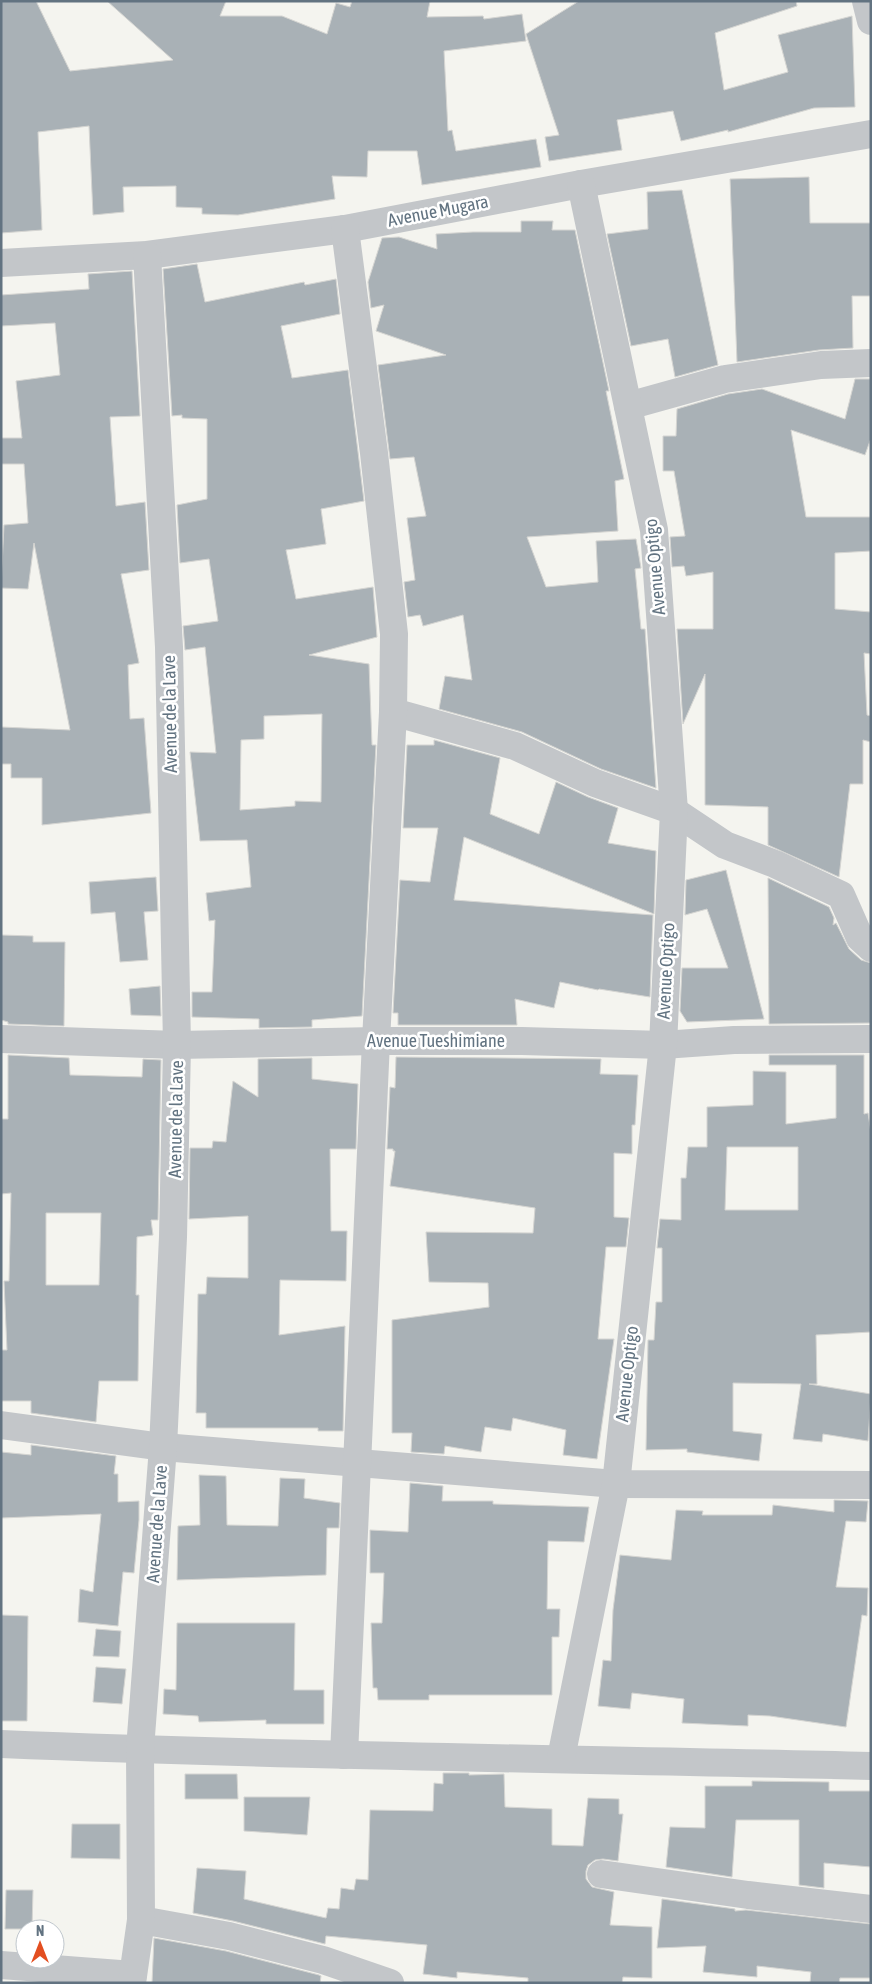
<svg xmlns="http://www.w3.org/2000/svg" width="872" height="1984" font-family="'Asap Condensed',sans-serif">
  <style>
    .building { fill: #a9b1b6; stroke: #d5d5d2; fill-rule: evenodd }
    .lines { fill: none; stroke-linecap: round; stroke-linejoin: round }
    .street { stroke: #c3c6c9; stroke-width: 28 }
    .labels { text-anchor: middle; stroke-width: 5; stroke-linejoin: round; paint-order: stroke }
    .street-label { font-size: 18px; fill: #627381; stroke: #fff }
  </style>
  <rect width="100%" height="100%" fill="#f4f4ef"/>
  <g class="building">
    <path d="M1,1H36L70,71L173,60L107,1H226L220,16H282L327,34L336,3L350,7L352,1H430L427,17L483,16L484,19L522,14L526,41L444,51L448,131L452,130L456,151L536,139L541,167L422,185L417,151H368L367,177L332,176L335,199L238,215L202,214V208L176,207V186L123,187L124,212L93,215L89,126L38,132L42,230L1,233Z"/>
    <path d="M579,1H796L797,6L715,33L724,90L788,72L778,35L852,16L855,107L814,108L728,132V130L681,141L673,111L617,120L622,150L549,161L545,137L559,135L526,34Z"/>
    <path d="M809,177L810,223H871V296H852L853,348L819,350L737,362L730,179Z"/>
    <path d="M682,190L718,365L675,377L668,339L631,346L607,234L648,229L647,192Z"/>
    <path d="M521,221H553L552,230H575L609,391H606L624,479L615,481L618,531L527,537L546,587L598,582L596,541L636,539L641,568L635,569L641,629H645L656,788L601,769L522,732L439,709L445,676L472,680L463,615L423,626L420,615L408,617L404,582L415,580L407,518L426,516L414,457L390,459L378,365L446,355L376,331L384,305L371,308L368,282L382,238L399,237L437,249L436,234L473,232H521Z"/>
    <path d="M197,264L205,302L304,282L305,285L336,279L340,314L281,326L292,378L348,370L364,501L321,509L326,544L286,550L296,599L373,587L377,637L309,655L369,664L372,745H376L362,1016L312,1020V1027L259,1028V1019L192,1017V992H212L215,920L209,921L206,893L251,887L247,840L200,841L190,752L216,753L205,647L185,650L183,626L218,621L209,559L180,563L177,505L207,499V419L182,418V415L172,416L163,269ZM322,714L321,802L295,801V806L240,810L241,740L264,739V716Z"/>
    <path d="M132,271L140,416L110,417L116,506L145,502L149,570L121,574L139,663L128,665L130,719L144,718L151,813L42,825V778H11V764H1V727L70,730L34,543L28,589L1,588L4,525L28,523L24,464H1V438H22L16,381L60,375L55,323L1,326V295L89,289L88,274Z"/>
    <path d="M855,379H871V438L865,455L791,430L806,517H871V551L835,553V609L871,612V654L864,653L867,715L871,716V742L863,740V784H850L839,877L768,845V807L705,805V674L683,724L677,629H713V572L686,576L684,566L672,567L670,537L685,536L674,471H663V436H676L677,409L728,394L762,389L845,419Z"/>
    <path d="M434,740L500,758L490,814L539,834L556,782L588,797L618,808L608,843L656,851L654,914L464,837L454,900L653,915L650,997L599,989L598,990L560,982L554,1008L515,999L517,1025H398V1013H393L400,880L430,882L438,828H403L407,745H434Z"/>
    <path d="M726,870L764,1019L687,1022L680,1011L682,968H728L707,909L685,915L686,880Z"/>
    <path d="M156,877L158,911L144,912L148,960L120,962L115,912L91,914L89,882Z"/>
    <path d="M768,878L829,907L834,918L833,925L836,923L849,949L861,960L871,963V1023L769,1024Z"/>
    <path d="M1,935L33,936V942H65L64,1026L8,1024V1022L1,1020Z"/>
    <path d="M160,986L161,1016L131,1015L129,989Z"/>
    <path d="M8,1055L69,1058L70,1075L142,1077L143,1059L161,1060L158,1220H151L153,1235L137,1237L136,1295H139L138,1381H99L96,1422L31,1413V1401H1V1350H7L4,1281H9L11,1193L1,1194V1119H8ZM46,1213H101L99,1285H46Z"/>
    <path d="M769,1055H864V1114L868,1113L871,1133V1332L816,1335L817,1384H809L871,1394L868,1441L823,1434L822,1442L793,1439L801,1384L733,1383V1431L762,1434L759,1461L687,1452V1449L646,1450L648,1340H654L656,1302H662V1248H657L660,1219L681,1220V1178H686L688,1147H707V1107L753,1105V1071L786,1072V1124L836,1118V1065H769ZM727,1147H798V1210H725Z"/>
    <path d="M396,1057L601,1059L600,1074L638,1075L635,1125H632V1154L614,1153V1217L629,1218L626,1247H606L598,1339H614L597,1459L563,1455L566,1430L513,1418L511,1431L485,1427L481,1452L445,1446L444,1454L411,1452L412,1433H392V1320L489,1307L488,1283L429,1282L426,1232L533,1233L535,1208L390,1186L395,1151H393V1149H387L390,1087L395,1088Z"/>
    <path d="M312,1058V1079L358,1084L356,1149H330L331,1231H347L346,1281L280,1280L279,1335L345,1326L343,1431H318V1428H206V1413H196L198,1294H206L207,1277L248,1278V1216L189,1219L190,1148H212L213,1141L226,1142L233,1081L258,1097V1059Z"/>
    <path d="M31,1445L116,1456L114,1474H118V1502L139,1501V1520L134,1573L123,1572L118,1626L78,1622L80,1589L93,1592L101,1514L1,1518V1452L31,1455Z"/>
    <path d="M199,1475L226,1476L227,1525L278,1526L280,1478L305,1479L304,1498L340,1503L339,1528H327L326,1575L177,1580L178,1526L200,1525Z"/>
    <path d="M410,1483L443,1486L442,1501H493V1504L589,1507L584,1542L548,1541L547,1609H560L559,1637H552V1695H429V1700H378L377,1688H373L371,1623H382L384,1573H370V1530L408,1532Z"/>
    <path d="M834,1500L868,1501L866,1522L846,1521L836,1587L868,1588L867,1616L862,1615L846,1727L770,1716L748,1715V1726L682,1723L684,1699L632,1693L630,1709L598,1706L603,1660L611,1661L613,1610L620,1555L671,1560L676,1510L703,1511L702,1515H772L773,1505L834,1512Z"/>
    <path d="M1,1615L28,1616L27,1721H1Z"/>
    <path d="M177,1623H295L294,1690H324V1724H266V1720L199,1722L198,1716L163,1714L164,1689L176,1690Z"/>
    <path d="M96,1629L121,1631L119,1657L93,1656Z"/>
    <path d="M96,1667L126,1669L122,1704L93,1702Z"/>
    <path d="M443,1773H469V1775L504,1774L505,1807L552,1809V1845L583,1846L588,1798L619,1799V1814H623L618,1861L603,1859L595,1860L588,1865L586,1871V1879L592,1887L614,1892L610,1925L652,1927V1978L623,1977L622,1983H528V1978L457,1972V1978L423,1974L427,1945L326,1936L325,1944L233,1921L193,1913L197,1868L246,1871L244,1899L326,1918L328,1908L339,1909L341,1888L354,1890L356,1879L368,1880L370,1810L433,1811L434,1783L443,1784Z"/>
    <path d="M185,1774H237L238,1799H185Z"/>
    <path d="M752,1781L829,1782V1791H871V1867L824,1863V1888L799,1885V1820H736L732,1877L666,1867L670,1827L705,1828V1786H752Z"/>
    <path d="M244,1797H310L307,1835L244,1831Z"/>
    <path d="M72,1824H120V1859L71,1858Z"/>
    <path d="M6,1890H33L32,1929H5Z"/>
    <path d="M662,1899L735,1909V1911L746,1910L871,1924V1978H840L839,1983H810L811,1972L757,1966V1977L703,1972L706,1946L657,1948Z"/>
    <path d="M154,1938L226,1951L319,1975L321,1976L320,1983H152Z"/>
  </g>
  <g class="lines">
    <g class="street">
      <path d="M866,1L871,21"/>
      <path d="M1,263L147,255L345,229L581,184L871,134"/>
      <path d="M628,406L725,379L821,365L871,363"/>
      <path d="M393,712L515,746L595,783L674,811L725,845L775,864L841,895L860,938L871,948"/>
      <path d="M1,1039L177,1045L376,1041H522L663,1045L734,1040L871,1039"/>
      <path d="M1,1425L163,1447L616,1484L871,1485"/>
      <path d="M1,1744C291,1756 581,1759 871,1766"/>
      <path d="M344,1755L376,1041L393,712L394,634L374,453L345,229"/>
      <path d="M561,1758L616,1484L663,1045L674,811L654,530L581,184"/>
      <path d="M601,1874L748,1895L871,1909"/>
      <path d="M141,1920L229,1936L323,1960L390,1983"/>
      <path d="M1,1965L133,1975"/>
      <path d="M132,1983L141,1920L140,1749L163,1447L173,1237L177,1045L169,647L147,255"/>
    </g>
  </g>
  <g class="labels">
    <g class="street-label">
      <text transform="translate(438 211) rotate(-11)" y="6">Avenue Mugara</text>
      <text transform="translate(655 567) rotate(-95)" y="6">Avenue Optigo</text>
      <text transform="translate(170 714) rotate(-91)" y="6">Avenue de la Lave</text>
      <text transform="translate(666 971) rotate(-87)" y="6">Avenue Optigo</text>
      <text x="436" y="1047">Avenue Tueshimiane</text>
      <text transform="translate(176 1119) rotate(-89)" y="6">Avenue de la Lave</text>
      <text transform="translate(627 1374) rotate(-84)" y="6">Avenue Optigo</text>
      <text transform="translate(157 1524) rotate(-86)" y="6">Avenue de la Lave</text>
    </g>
  </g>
  <rect width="872" height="1984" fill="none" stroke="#627381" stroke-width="5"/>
  <g transform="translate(40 1944)"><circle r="24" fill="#ffffff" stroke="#c0c7cd"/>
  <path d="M0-4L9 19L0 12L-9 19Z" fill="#e34e20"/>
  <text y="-8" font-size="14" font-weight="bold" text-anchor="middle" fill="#627381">N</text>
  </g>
</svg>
